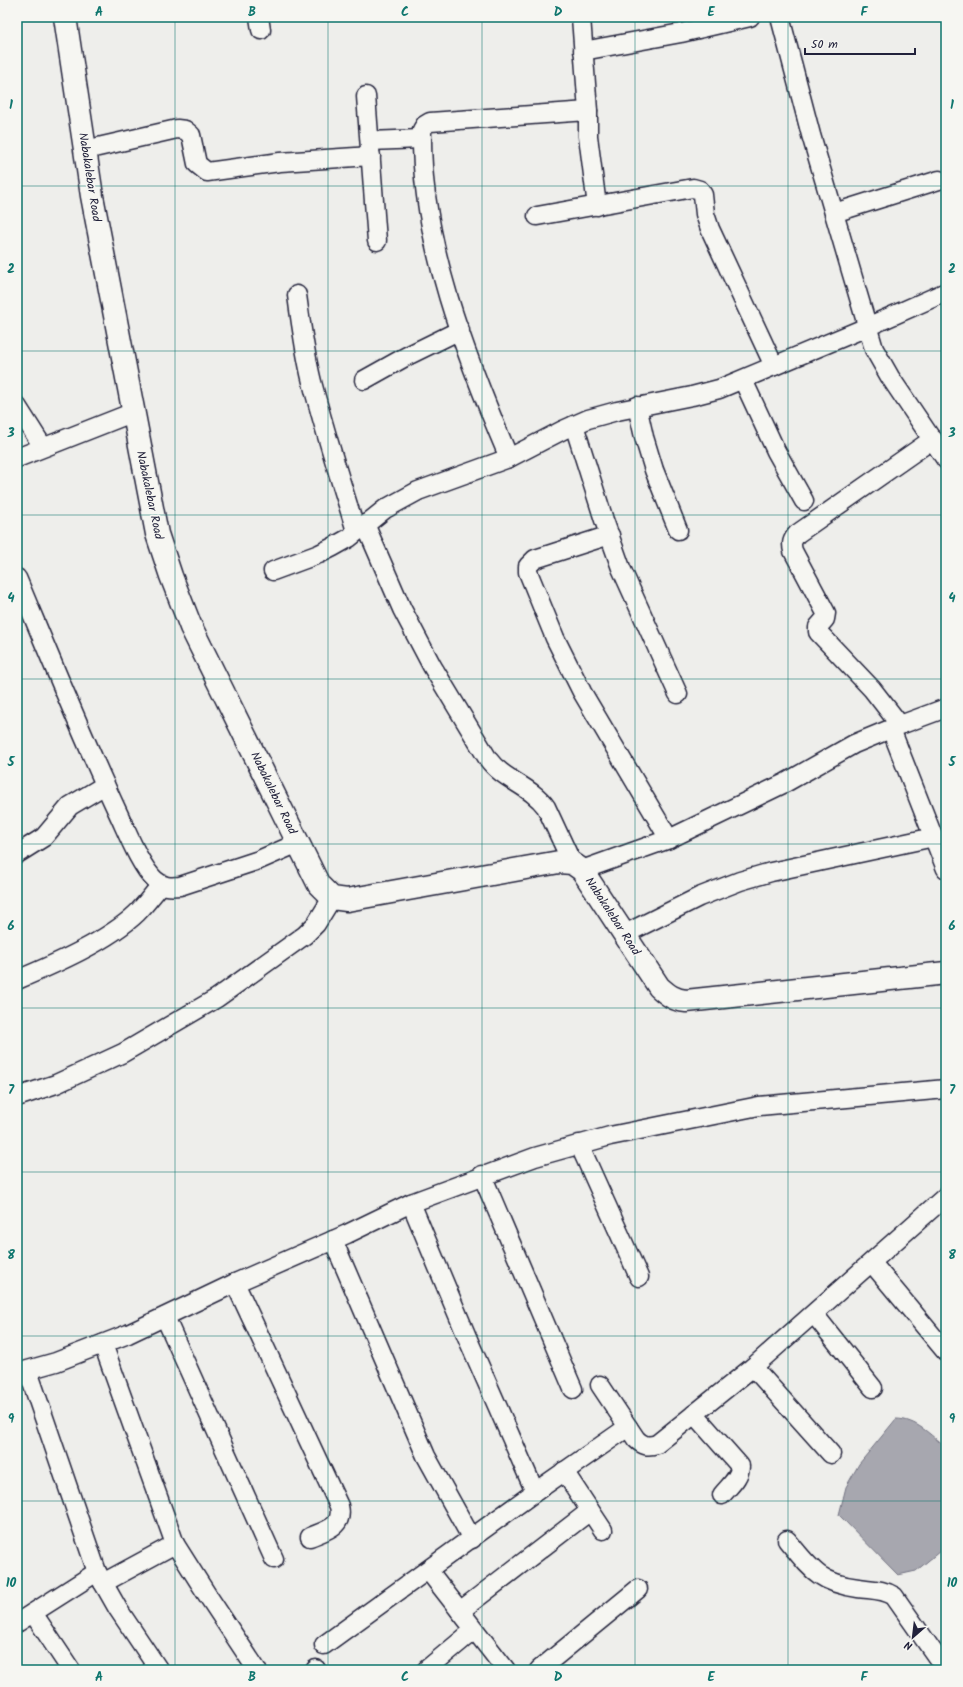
<svg xmlns="http://www.w3.org/2000/svg" width="963" height="1687" font-family="Kalam,sans-serif">
  <style>
    .water { fill: #a7a7af; stroke: #727281 }
    .lines { fill: none; stroke-linecap: round; stroke-linejoin: round }
    .minor-casing { stroke: #22223b; stroke-width: 21 }
    .major-casing { stroke: #22223b; stroke-width: 25 }
    .minor { stroke: #f6f6f2; stroke-width: 18 }
    .major { stroke: #f6f6f2; stroke-width: 22 }
    .grid { fill: none; stroke: #0f766e; stroke-width: 1; stroke-opacity: 0.55 }
    .labels { text-anchor: middle; stroke-width: 3.5; stroke-linejoin: round; paint-order: stroke }
    .street-label { font-size: 12px; fill: #22223b; stroke: #f6f6f2 }
    .neatline { fill: none; stroke: #0f766e; stroke-width: 1.5 }
    .grid-label { font-size: 13px; text-anchor: middle; font-weight: bold; fill: #0f766e }
  </style>
  <rect width="100%" height="100%" fill="#eeeeeb"/>
  <filter id="ink" filterUnits="userSpaceOnUse"><feTurbulence type="fractalNoise" baseFrequency=".025" numOctaves="2"/><feDisplacementMap in="SourceGraphic" scale="8" xChannelSelector="R" yChannelSelector="G"/><feConvolveMatrix kernelMatrix="1 2 1 2 8 2 1 2 1" color-interpolation-filters="sRGB"/></filter>
  <g filter="url(#ink)">
    <path class="water" d="M896,1419C916,1419 931,1435 946,1448V1546L916,1571L898,1575L839,1515L846,1487L859,1464Z"/>
    <g class="lines">
      <g class="minor-casing">
        <g id="minor">
          <path d="M259,17L261,30"/>
          <path d="M581,17L588,111V136L597,206"/>
          <path d="M780,17L811,135L874,349L890,377L946,460"/>
          <path d="M583,51L681,33L750,17"/>
          <path d="M366,96L377,241"/>
          <path d="M370,141L421,139"/>
          <path d="M85,150L177,129L185,130L191,135L197,164L207,172L280,162L371,156"/>
          <path d="M834,213L939,180"/>
          <path d="M537,216L693,188L700,190L703,195L705,214L710,229L774,366"/>
          <path d="M297,295C301,325 305,354 312,382C325,433 341,482 356,531"/>
          <path d="M364,380L407,356L460,330"/>
          <path d="M743,380L776,451L804,501"/>
          <path d="M17,406L43,447"/>
          <path d="M637,406L644,437L654,470L678,530"/>
          <path d="M574,425L604,520L621,568L678,694"/>
          <path d="M17,458L134,412"/>
          <path d="M509,458C466,357 420,241 422,130L425,125L430,122L588,111"/>
          <path d="M365,524L402,609L432,666L488,759C503,780 531,786 546,807L572,863"/>
          <path d="M610,535L535,559L528,566V572L555,638L582,692L669,839"/>
          <path d="M273,571L319,554L333,547L349,538L385,509L418,491L509,458L563,430L588,419L617,411L692,396L719,389L867,327L946,292"/>
          <path d="M17,578C50,657 82,736 118,813C127,832 140,866 155,880C163,887 170,887 180,886L259,860L298,843"/>
          <path d="M900,725L872,689L818,632V627L825,619L826,613L793,551C791,543 792,540 797,534L933,439"/>
          <path d="M891,729L946,869"/>
          <path d="M17,854L44,837L70,806L105,785"/>
          <path d="M582,870L669,839L785,783L854,744L900,725L946,708"/>
          <path d="M625,934L699,897L740,881L771,872L934,837"/>
          <path d="M17,980C55,964 108,941 137,913C146,904 153,894 161,885"/>
          <path d="M17,1097L56,1084L123,1053L217,998L305,935L316,924L332,898"/>
          <path d="M579,1144L639,1277"/>
          <path d="M482,1175L573,1389"/>
          <path d="M411,1203L470,1344L535,1492"/>
          <path d="M333,1240L426,1456L472,1539"/>
          <path d="M872,1263L946,1352"/>
          <path d="M235,1283L339,1506C344,1527 326,1530 310,1537"/>
          <path d="M814,1314L873,1388"/>
          <path d="M165,1317L274,1559"/>
          <path d="M103,1344L175,1544L206,1593L257,1670"/>
          <path d="M753,1367L831,1454"/>
          <path d="M28,1371L97,1572L118,1609L159,1670"/>
          <path d="M17,1373L56,1362L128,1334L235,1283L347,1234L411,1203L535,1157L610,1136L759,1106L946,1089"/>
          <path d="M600,1385L636,1439C643,1446 648,1447 657,1444L753,1367L946,1196"/>
          <path d="M694,1414L740,1466C740,1478 729,1486 722,1495"/>
          <path d="M564,1471L603,1530"/>
          <path d="M787,1540C811,1569 819,1583 858,1588C871,1590 883,1589 894,1596L946,1670"/>
          <path d="M428,1570L506,1670"/>
          <path d="M103,1583L175,1544"/>
          <path d="M460,1611L590,1511"/>
          <path d="M33,1613L71,1670"/>
          <path d="M17,1623L97,1572"/>
          <path d="M324,1645L535,1492L628,1427"/>
          <path d="M315,1670L316,1669"/>
          <path d="M426,1670L474,1630"/>
          <path d="M539,1670L638,1589"/>
        </g>
      </g>
      <g class="major-casing">
        <path id="major" d="M65,17L92,196L157,534L171,576L191,627L319,885L332,898L347,900L559,862L572,863L582,870L659,987C668,995 674,1000 686,1001L946,973"/>
      </g>
      <use href="#minor" class="minor"/>
      <use href="#major" class="major"/>
    </g>
  </g>
  <path class="grid" d="M175,17V1670M328,17V1670M482,17V1670M635,17V1670M788,17V1670M17,186H946M17,351H946M17,515H946M17,679H946M17,844H946M17,1008H946M17,1172H946M17,1336H946M17,1501H946"/>
  <g class="labels">
    <g class="street-label">
      <text transform="translate(90 177) rotate(81)" y="4">Nabakalebar Road</text>
      <text transform="translate(150 495) rotate(78)" y="4">Nabakalebar Road</text>
      <text transform="translate(274 793) rotate(64)" y="4">Nabakalebar Road</text>
      <text transform="translate(613 916) rotate(57)" y="4">Nabakalebar Road</text>
    </g>
  </g>
  <rect width="963" height="1687" fill="none" stroke="#f6f6f2" stroke-width="44"/>
  <g transform="translate(913 1637) rotate(208)" stroke="#f6f6f2" stroke-width="3" paint-order="stroke">
  <path d="M0-3L7 15L0 10L-7 15Z" fill="#22223b"/>
  <text y="-6" font-size="11" font-weight="bold" text-anchor="middle" fill="#22223b">N</text>
  </g>
  <path d="M805 48v6h110v-6" fill="none" stroke="#22223b" stroke-width="2"/>
  <text x="811" y="48" font-size="12" fill="#22223b" stroke="#f6f6f2" stroke-width="3" paint-order="stroke">50 m</text>
  <rect x="22" y="22" width="919" height="1643" class="neatline"/>
  <g class="grid-label">
    <text x="99" y="16">A</text>
    <text x="252" y="16">B</text>
    <text x="405" y="16">C</text>
    <text x="558" y="16">D</text>
    <text x="711" y="16">E</text>
    <text x="864" y="16">F</text>
    <text x="11" y="109">1</text>
    <text x="952" y="109">1</text>
    <text x="11" y="273">2</text>
    <text x="952" y="273">2</text>
    <text x="11" y="437">3</text>
    <text x="952" y="437">3</text>
    <text x="11" y="602">4</text>
    <text x="952" y="602">4</text>
    <text x="11" y="766">5</text>
    <text x="952" y="766">5</text>
    <text x="11" y="930">6</text>
    <text x="952" y="930">6</text>
    <text x="11" y="1094">7</text>
    <text x="952" y="1094">7</text>
    <text x="11" y="1259">8</text>
    <text x="952" y="1259">8</text>
    <text x="11" y="1423">9</text>
    <text x="952" y="1423">9</text>
    <text x="11" y="1587">10</text>
    <text x="952" y="1587">10</text>
    <text x="99" y="1681">A</text>
    <text x="252" y="1681">B</text>
    <text x="405" y="1681">C</text>
    <text x="558" y="1681">D</text>
    <text x="711" y="1681">E</text>
    <text x="864" y="1681">F</text>
  </g>
</svg>
